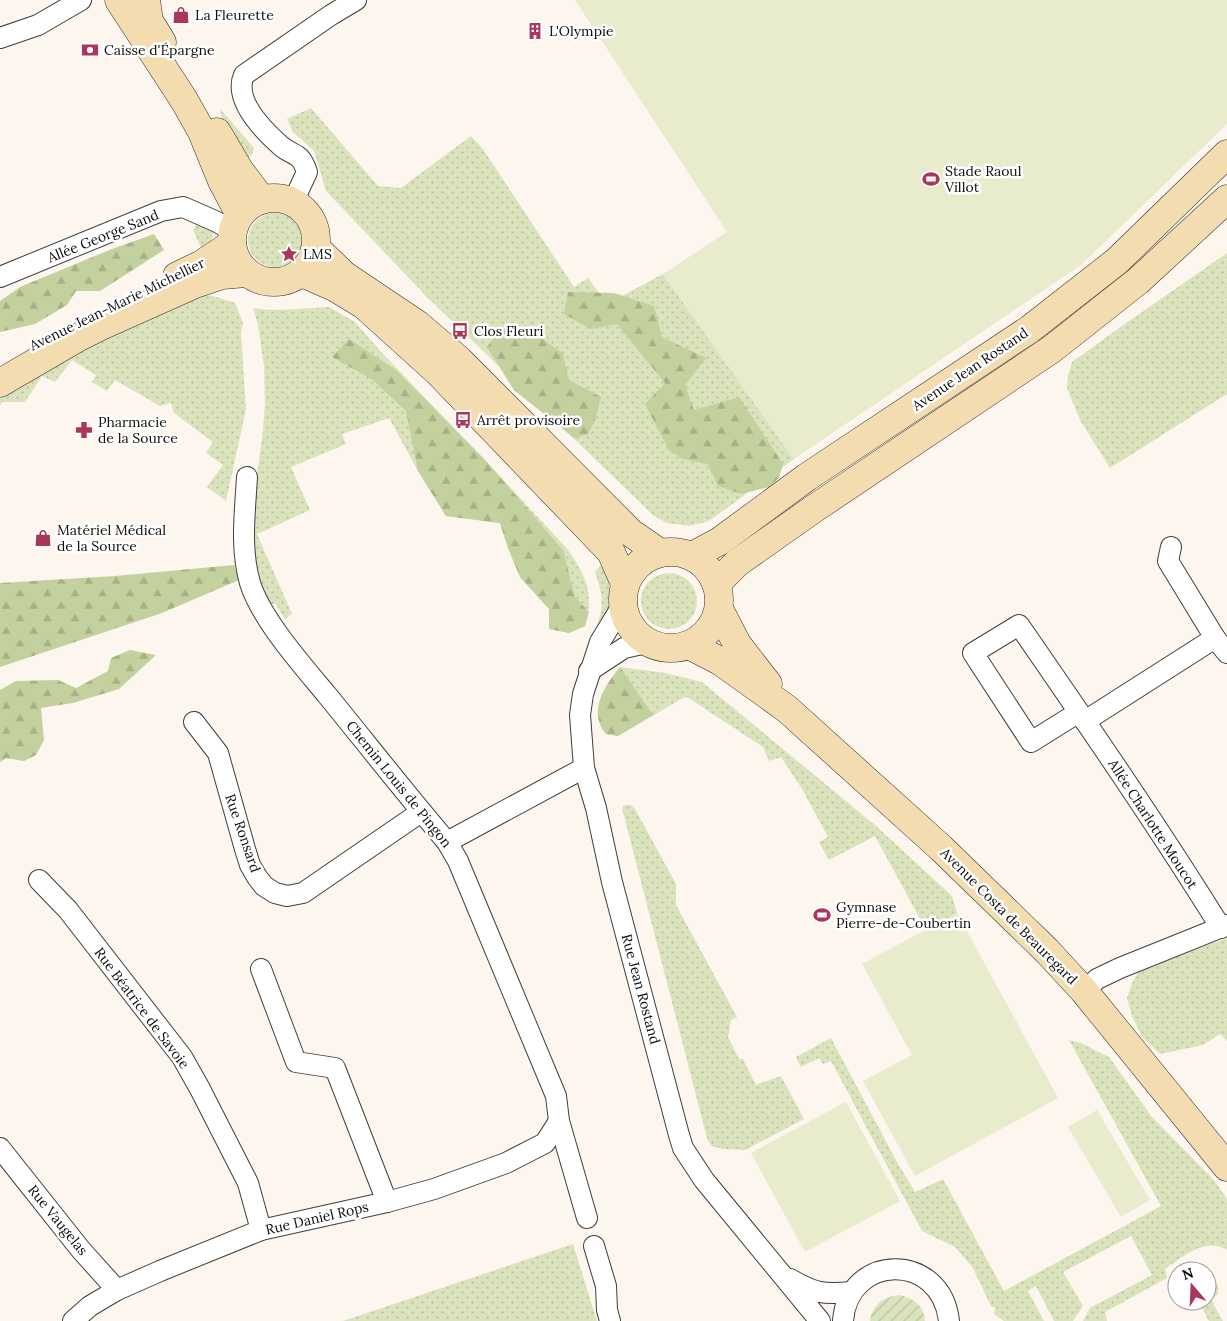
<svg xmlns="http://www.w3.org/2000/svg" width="1227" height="1321" font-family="Lora,serif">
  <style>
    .grass { fill: url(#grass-dots) }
    .forest { fill: url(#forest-firs) }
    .garden { fill: url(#garden-furrows) }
    .pitch { fill: #e8ebcc }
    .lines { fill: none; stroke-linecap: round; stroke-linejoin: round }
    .street-casing { stroke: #3f3f3f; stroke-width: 22 }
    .secondary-casing { stroke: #2e2e2e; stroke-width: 29 }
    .street { stroke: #fff; stroke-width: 20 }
    .secondary { stroke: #f4dcb1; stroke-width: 28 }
    .labels { text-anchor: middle; stroke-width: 5; stroke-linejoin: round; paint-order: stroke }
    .poi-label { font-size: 14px; fill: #0c0c0c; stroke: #fff; text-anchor: start }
    .street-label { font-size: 14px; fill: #0c0c0c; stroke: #fff }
  </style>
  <defs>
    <pattern id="grass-dots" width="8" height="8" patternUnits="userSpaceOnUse" patternTransform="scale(1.25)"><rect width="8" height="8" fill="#dae3bc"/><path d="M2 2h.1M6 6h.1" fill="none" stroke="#bac2a0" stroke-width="1.8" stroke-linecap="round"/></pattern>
    <pattern id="forest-firs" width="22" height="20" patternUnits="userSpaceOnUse" patternTransform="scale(1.25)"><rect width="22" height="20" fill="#c2d19d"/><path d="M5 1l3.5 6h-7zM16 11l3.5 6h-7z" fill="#a6b286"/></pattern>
    <pattern id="garden-furrows" width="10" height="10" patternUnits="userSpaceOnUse" patternTransform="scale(1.25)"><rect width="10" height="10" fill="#dae3bc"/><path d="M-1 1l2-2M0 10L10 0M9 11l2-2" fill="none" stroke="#bac2a0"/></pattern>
  </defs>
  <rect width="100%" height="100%" fill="#fdf6ee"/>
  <g class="grass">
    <path d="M311,108L378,186L401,188L471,136L483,149L574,287L588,278L607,304L663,274L794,459L709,521L689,526L667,523L654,516L428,298L326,191L314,151L293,132L287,119Z"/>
    <path d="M220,109L254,148L252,154L245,161L225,131Z"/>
    <circle cx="275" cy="240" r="27"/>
    <path d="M196,225C218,228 216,238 203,252L193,230Z"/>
    <path d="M1227,253V394L1110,468L1080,420L1067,388L1068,376L1072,362L1122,326Z"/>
    <path d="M190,292L213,296L235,303L243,323L241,333L246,409L226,501L207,487L223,465L206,453L213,442L174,413L171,403L160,406L115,380L107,391L92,382L96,375L72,360L55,382L42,376L25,402H2L0,406V390Z"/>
    <path d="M329,307L355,322L382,353L486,461L569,551C587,578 594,593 585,626L569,633L549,629V609L520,577L508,548L500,523L446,516L418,471L389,418L342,434L346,444L291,467L310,510L257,534L292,614L285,619L275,603L271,605L259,585L252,532L254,497L263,431L265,403L264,366L258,325L253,308C275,312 306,308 329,307Z"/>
    <path d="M600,566H604C613,589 612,612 599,633L597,625C605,606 602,591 595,572Z"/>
    <circle cx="669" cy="601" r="28"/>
    <path d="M620,667L665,673L702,682L876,826L952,896L957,913L926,930L875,836L829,860L819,842L828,837L802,789L781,757L769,761L763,747L687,697L683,698L618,736L606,734C587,711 605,686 620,667Z"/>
    <path d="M624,805H631L635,809L676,884V905L737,1017L731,1020L728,1037L739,1059H743L756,1085L781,1076L804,1119L745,1150L723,1149L711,1146L707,1138L622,808Z"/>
    <path d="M1227,938V1041L1220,1034L1203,1045L1160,1054L1142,1037L1132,1016L1127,998L1132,983L1139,971L1165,960Z"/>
    <path d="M831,1038L897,1162L915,1192L943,1179L1004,1291L1161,1206L1069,1040L1081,1043L1109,1057L1152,1117L1214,1180L1227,1199V1250C1205,1237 1182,1257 1165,1269L1167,1278L1105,1312L1107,1321H1083L1090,1308L1152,1275L1131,1236L1063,1272L1083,1306L1073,1321H1054L1036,1286L1028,1291L1044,1321H1004L994,1314L995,1308L991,1306L973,1268L955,1247L922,1231L831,1061L823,1064L819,1058L801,1067L796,1057Z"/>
    <path d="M573,1244L597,1321H343Z"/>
    <path d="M1208,1277C1216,1281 1219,1285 1218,1294L1211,1300L1223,1321H1209L1198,1301H1207V1278Z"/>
  </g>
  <g class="forest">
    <path d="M154,234L164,250L100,291H76L67,305L35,324L0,332V301L20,287L112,249Z"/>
    <path d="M568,292L614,293L654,306L662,337L706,358L685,385L694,410L739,397L783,464L779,478L769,487L741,494L718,486L708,464L683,459L669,450L645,404L665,383L617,324L591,329L564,314Z"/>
    <path d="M500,329H530L563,354L569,380L601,397L595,420L588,434L574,438L514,390L487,347Z"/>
    <path d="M349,339L396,370L486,461L563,550L575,597L589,612L585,626L569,633L549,629V609L520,577L508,548L500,523L446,516L418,471L406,411L373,380L332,357Z"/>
    <path d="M234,565L239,580L162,613L0,667V583L115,576Z"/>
    <path d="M130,650L156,655L119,689L73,703L41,708L44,740L36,755L24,761L6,758L0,762V690L16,681L58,680L76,688L108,671L111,658Z"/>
    <path d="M620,667L653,715L618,736L606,734C587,711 605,686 620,667Z"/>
  </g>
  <path class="garden" d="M899,1295C913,1298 924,1305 925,1321H870C872,1305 883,1297 899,1295Z"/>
  <g class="pitch">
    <path d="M575,0H1227V124L1081,265L794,459L663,274L727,232Z"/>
    <path d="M957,913L1058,1098L915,1176L863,1081L912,1055L862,964Z"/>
    <path d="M846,1102L900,1201L805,1252L751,1153Z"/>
    <path d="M1097,1110L1150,1200L1121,1217L1068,1127Z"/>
  </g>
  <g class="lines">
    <g class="street-casing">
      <g id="street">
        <path d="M0,38L38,25L81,0"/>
        <path d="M293,202L307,172C300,151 294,157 281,146C263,130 233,100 244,75L331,15L356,0"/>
        <path d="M0,277L161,211L183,207L215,221L233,231"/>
        <path d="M247,477C245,513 240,548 250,583C261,619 303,666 327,695C367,744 406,794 447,842L458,861L556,1096L559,1121L587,1218"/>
        <path d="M1171,547L1168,561L1215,638L1227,653"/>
        <path d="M622,606L600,642L583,694L580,715L584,768L596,808L612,882L679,1135L683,1148L704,1180L820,1321"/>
        <path d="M589,671L624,648L647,643"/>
        <path d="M1079,712L1031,742L973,653L1019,625C1088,725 1157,825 1221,928"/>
        <path d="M1085,721L1215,638"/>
        <path d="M194,722L218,753L245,849L250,865L257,877L264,886L275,893L287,896L303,893L421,812"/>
        <path d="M447,842L584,768"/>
        <path d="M39,880L68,910L182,1057L200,1089L248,1183L261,1230"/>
        <path d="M261,969L296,1062L335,1068L387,1202"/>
        <path d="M1084,991L1097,979L1120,968L1227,925"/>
        <path d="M0,1148L81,1250L117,1290"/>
        <path d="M594,1246L606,1286L607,1310L610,1321"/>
        <path d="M790,1279C814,1293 823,1295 852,1292"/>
        <path d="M73,1321L90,1306L117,1290L160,1271L261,1230L387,1202L434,1189L506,1163L545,1143L559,1121"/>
        <path d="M843,1321C848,1253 941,1251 949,1321"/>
      </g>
    </g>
    <g class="secondary-casing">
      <g id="secondary">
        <path d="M119,0L184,100L202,132L222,181L240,215"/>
        <path d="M146,0L149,21L162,42"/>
        <path d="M217,132L240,171L262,200"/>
        <circle cx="274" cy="240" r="42"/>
        <path d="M316,248L344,275L417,324L459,360L631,533L660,553"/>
        <path d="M302,273L336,288L364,305L438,372L611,552L625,584"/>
        <path d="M177,276L202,264L232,244"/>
        <path d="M0,383L79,337L101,326L195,284L222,275L246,273"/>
        <circle cx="671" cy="600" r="48"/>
        <path d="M692,556L720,541L807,477L1030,329L1117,261L1227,154"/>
        <path d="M716,584L737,563L815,508L1052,349L1138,281L1227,199"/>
        <path d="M719,609L737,644L768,684"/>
        <path d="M689,645L720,661L787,709L941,848L1047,951L1084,991L1227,1167"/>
      </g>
    </g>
    <use href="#street" class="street"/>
    <use href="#secondary" class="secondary"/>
  </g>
  <defs>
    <g id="shop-bare" transform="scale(1.35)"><path d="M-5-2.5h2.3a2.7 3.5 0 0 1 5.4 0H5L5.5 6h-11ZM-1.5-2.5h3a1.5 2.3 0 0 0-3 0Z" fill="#aa3659" stroke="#fff" stroke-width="2.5" paint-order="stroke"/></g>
    <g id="building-bare" transform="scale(1.35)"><path d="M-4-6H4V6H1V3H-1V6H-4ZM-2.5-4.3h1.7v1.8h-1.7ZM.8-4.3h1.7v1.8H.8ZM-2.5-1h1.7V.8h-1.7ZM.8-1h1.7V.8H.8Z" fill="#aa3659" stroke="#fff" stroke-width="2.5" paint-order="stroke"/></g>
    <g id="bank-bare" transform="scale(1.35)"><path d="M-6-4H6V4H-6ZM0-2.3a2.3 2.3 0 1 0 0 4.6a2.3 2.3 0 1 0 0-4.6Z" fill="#aa3659" stroke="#fff" stroke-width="2.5" paint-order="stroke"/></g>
    <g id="stadium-bare" transform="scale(1.35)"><path d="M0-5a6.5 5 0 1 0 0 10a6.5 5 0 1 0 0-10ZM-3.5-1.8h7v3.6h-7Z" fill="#aa3659" stroke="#fff" stroke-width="2.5" paint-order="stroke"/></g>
    <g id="sight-bare" transform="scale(1.35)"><path d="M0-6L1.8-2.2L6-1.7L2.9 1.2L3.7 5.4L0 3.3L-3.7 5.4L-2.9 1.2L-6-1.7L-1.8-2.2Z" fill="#aa3659" stroke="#fff" stroke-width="2.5" paint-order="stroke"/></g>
    <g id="bus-bare" transform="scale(1.35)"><path d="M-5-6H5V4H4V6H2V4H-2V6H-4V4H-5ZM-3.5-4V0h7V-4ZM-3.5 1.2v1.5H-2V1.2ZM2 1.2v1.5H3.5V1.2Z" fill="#aa3659" stroke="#fff" stroke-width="2.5" paint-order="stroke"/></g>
    <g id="pharmacy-bare" transform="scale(1.35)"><path d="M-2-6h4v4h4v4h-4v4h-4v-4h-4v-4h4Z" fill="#aa3659" stroke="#fff" stroke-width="2.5" paint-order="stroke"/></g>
  </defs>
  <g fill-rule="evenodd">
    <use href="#shop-bare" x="181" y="15"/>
    <use href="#building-bare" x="535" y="31"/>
    <use href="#bank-bare" x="90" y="50"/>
    <use href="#stadium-bare" x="931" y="179"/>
    <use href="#sight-bare" x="289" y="254"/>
    <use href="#bus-bare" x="460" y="331"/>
    <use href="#bus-bare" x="463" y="420"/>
    <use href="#pharmacy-bare" x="84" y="430"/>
    <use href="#shop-bare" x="43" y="538"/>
    <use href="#stadium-bare" x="822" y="915"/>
  </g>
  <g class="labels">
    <g class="poi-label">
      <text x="195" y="20">La Fleurette</text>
      <text x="549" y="36">L'Olympie</text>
      <text x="104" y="55">Caisse d'Épargne</text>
      <text x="945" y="176">Stade Raoul<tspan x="945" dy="16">Villot</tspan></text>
      <text x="303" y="259">LMS</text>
      <text x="474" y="336">Clos Fleuri</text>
      <text x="477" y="425">Arrêt provisoire</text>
      <text x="98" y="427">Pharmacie<tspan x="98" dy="16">de la Source</tspan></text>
      <text x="57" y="535">Matériel Médical<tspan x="57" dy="16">de la Source</tspan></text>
      <text x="836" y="912">Gymnase<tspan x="836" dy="16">Pierre-de-Coubertin</tspan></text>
    </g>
    <g class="street-label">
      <text transform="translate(103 236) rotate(-22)" y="5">Allée George Sand</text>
      <text transform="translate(117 304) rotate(-26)" y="5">Avenue Jean-Marie Michellier</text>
      <text transform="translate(970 369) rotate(-34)" y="5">Avenue Jean Rostand</text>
      <text transform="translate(399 784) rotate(51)" y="5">Chemin Louis de Pingon</text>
      <text transform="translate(1153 824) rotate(57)" y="5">Allée Charlotte Moucot</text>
      <text transform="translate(243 833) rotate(71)" y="5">Rue Ronsard</text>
      <text transform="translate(1009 916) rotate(45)" y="5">Avenue Costa de Beauregard</text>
      <text transform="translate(641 989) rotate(75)" y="5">Rue Jean Rostand</text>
      <text transform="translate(142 1008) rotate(53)" y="5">Rue Béatrice de Savoie</text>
      <text transform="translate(317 1218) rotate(-13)" y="5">Rue Daniel Rops</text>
      <text transform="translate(58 1220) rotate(51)" y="5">Rue Vaugelas</text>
    </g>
  </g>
  <g transform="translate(1192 1286) rotate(341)"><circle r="24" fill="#ffffff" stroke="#9e9e9e"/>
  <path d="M0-4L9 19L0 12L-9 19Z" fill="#aa3659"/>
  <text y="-8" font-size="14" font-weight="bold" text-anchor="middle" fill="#0c0c0c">N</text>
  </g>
</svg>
